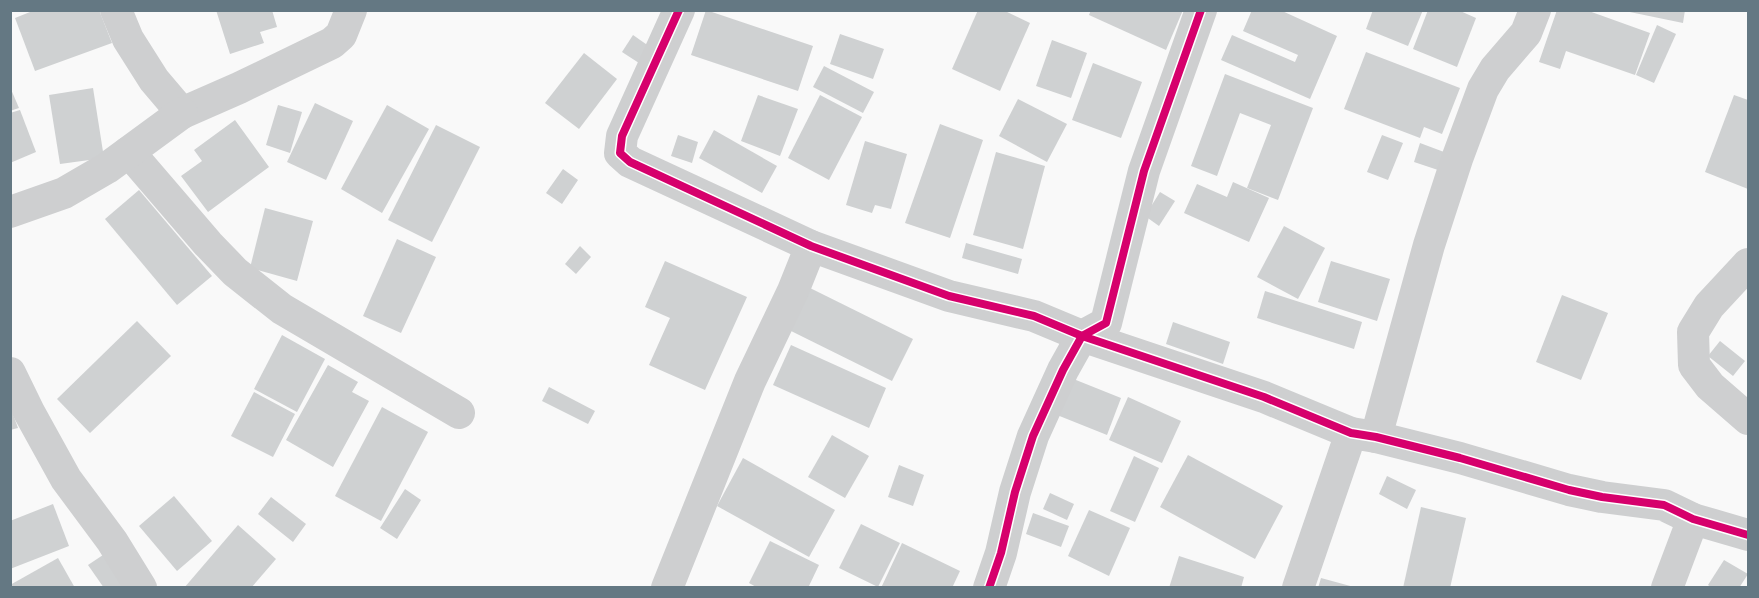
<svg xmlns="http://www.w3.org/2000/svg" width="1759" height="598" font-family="'Titillium Web',sans-serif">
  <style>
    .building { fill: #cfd1d2 }
    .lines { fill: none; stroke-linecap: round; stroke-linejoin: round }
    .minor { stroke: #cecfd0; stroke-width: 32 }
    .cycleway-casing { stroke: #fff; stroke-width: 11 }
    .cycleway { stroke: #d6006c; stroke-width: 8 }
  </style>
  <rect width="100%" height="100%" fill="#f9f9f9"/>
  <g class="building">
    <path d="M35,10H99L112,43L35,71L15,18Z"/>
    <path d="M216,10H272L277,27L260,32L264,43L230,54Z"/>
    <path d="M706,10L813,46L798,91L691,55Z"/>
    <path d="M978,10H1003L1030,23L1000,91L952,69Z"/>
    <path d="M1091,10H1183L1166,50L1089,15Z"/>
    <path d="M1252,10H1280L1337,36L1310,99L1221,60L1232,35L1295,62L1298,55L1243,31Z"/>
    <path d="M1373,10H1423L1408,46L1366,29Z"/>
    <path d="M1428,10H1458L1476,18L1457,67L1413,49Z"/>
    <path d="M1557,10H1586L1650,33L1635,75L1566,51L1560,69L1539,62Z"/>
    <path d="M1620,10H1685L1683,23Z"/>
    <path d="M1657,25L1676,34L1654,83L1636,75Z"/>
    <path d="M840,34L884,49L873,79L830,64Z"/>
    <path d="M633,35L653,49L642,65L622,52Z"/>
    <path d="M1052,40L1087,53L1071,98L1036,86Z"/>
    <path d="M1366,52L1460,88L1442,134L1424,127L1420,138L1344,109Z"/>
    <path d="M584,53L617,79L579,129L545,103Z"/>
    <path d="M1093,63L1142,82L1121,138L1072,120Z"/>
    <path d="M824,66L874,92L863,113L813,87Z"/>
    <path d="M1225,74L1313,108L1278,200L1247,188L1271,125L1240,113L1217,176L1191,166Z"/>
    <path d="M10,87L19,108L10,111Z"/>
    <path d="M93,88L104,158L60,164L49,95Z"/>
    <path d="M758,95L798,109L780,156L741,141Z"/>
    <path d="M820,95L862,117L829,180L788,158Z"/>
    <path d="M1734,95L1748,100V189L1705,172Z"/>
    <path d="M1018,99L1067,124L1047,162L999,136Z"/>
    <path d="M315,103L353,121L326,180L287,162Z"/>
    <path d="M278,105L302,112L290,153L266,145Z"/>
    <path d="M387,105L429,129L382,213L341,189Z"/>
    <path d="M20,110L36,152L10,163V113Z"/>
    <path d="M235,120L269,167L208,212L181,176L202,161L194,150Z"/>
    <path d="M940,124L983,140L950,238L905,223Z"/>
    <path d="M436,125L480,147L432,242L388,220Z"/>
    <path d="M714,130L777,166L762,193L699,158Z"/>
    <path d="M678,135L698,142L692,163L671,156Z"/>
    <path d="M1382,135L1403,143L1388,180L1367,172Z"/>
    <path d="M865,141L907,154L891,209L875,205L872,213L846,205Z"/>
    <path d="M1420,143L1444,152L1438,170L1414,162Z"/>
    <path d="M996,152L1045,166L1023,249L973,235Z"/>
    <path d="M563,169L578,180L562,204L546,193Z"/>
    <path d="M1233,182L1269,198L1249,242L1184,213L1197,184L1227,197Z"/>
    <path d="M139,190L212,276L177,305L105,219Z"/>
    <path d="M1160,192L1175,201L1159,226L1145,216Z"/>
    <path d="M265,208L313,221L297,281L250,268Z"/>
    <path d="M1284,226L1325,248L1298,299L1257,277Z"/>
    <path d="M397,239L436,257L401,333L363,316Z"/>
    <path d="M966,243L1022,259L1018,274L962,258Z"/>
    <path d="M580,246L591,257L576,274L565,264Z"/>
    <path d="M665,261L747,297L705,390L649,365L670,318L645,307Z"/>
    <path d="M1331,261L1390,279L1377,321L1318,302Z"/>
    <path d="M810,288L913,339L892,381L789,330Z"/>
    <path d="M1265,291L1362,322L1354,349L1257,318Z"/>
    <path d="M1562,295L1608,313L1581,380L1536,362Z"/>
    <path d="M137,321L171,356L90,433L57,399Z"/>
    <path d="M1173,322L1230,342L1223,364L1166,344Z"/>
    <path d="M282,335L325,359L297,412L254,389Z"/>
    <path d="M1720,341L1745,361L1733,376L1708,356Z"/>
    <path d="M791,345L886,388L869,428L773,385Z"/>
    <path d="M328,365L358,382L352,392L369,401L333,467L286,440Z"/>
    <path d="M1071,378L1121,398L1107,435L1057,415Z"/>
    <path d="M549,387L595,411L588,424L542,401Z"/>
    <path d="M254,392L295,414L273,457L231,436Z"/>
    <path d="M1128,397L1181,421L1162,463L1109,440Z"/>
    <path d="M10,406L18,428L10,430Z"/>
    <path d="M382,407L428,432L381,521L335,496Z"/>
    <path d="M832,435L869,456L845,498L808,477Z"/>
    <path d="M1188,455L1283,506L1255,559L1160,507Z"/>
    <path d="M1134,456L1159,468L1135,522L1110,511Z"/>
    <path d="M743,458L835,510L809,557L717,506Z"/>
    <path d="M899,465L924,475L913,506L888,497Z"/>
    <path d="M1387,476L1416,490L1407,509L1379,494Z"/>
    <path d="M405,489L421,500L397,539L380,528Z"/>
    <path d="M1050,493L1074,504L1067,520L1043,509Z"/>
    <path d="M174,496L212,541L177,571L139,526Z"/>
    <path d="M271,497L306,524L293,542L258,514Z"/>
    <path d="M53,504L69,546L10,569V521Z"/>
    <path d="M1421,507L1466,518L1450,588H1403Z"/>
    <path d="M1089,510L1130,528L1109,576L1068,556Z"/>
    <path d="M1033,513L1069,526L1061,547L1026,534Z"/>
    <path d="M861,524L900,543L878,587L839,568Z"/>
    <path d="M238,525L276,559L251,588H184Z"/>
    <path d="M770,541L819,565L808,588H758L749,583Z"/>
    <path d="M902,543L960,571L952,588H881Z"/>
    <path d="M106,553L127,582L119,588H104L88,565Z"/>
    <path d="M1179,556L1244,577L1241,588H1169Z"/>
    <path d="M58,558L75,588H10V585Z"/>
    <path d="M1724,560L1748,574L1739,588H1712L1708,585Z"/>
    <path d="M1321,578L1354,587V588H1318Z"/>
  </g>
  <g class="lines">
    <g class="minor">
      <path d="M116,10L128,39L154,80L182,113L239,88L332,43L341,35L351,10"/>
      <path d="M679,10L622,136L620,153L630,162L811,246L949,296L1034,316L1082,336L1264,397L1351,433L1376,437L1460,458L1569,490L1602,497L1664,505L1693,519L1748,535"/>
      <path d="M129,152L208,244L235,272L282,309L459,413"/>
      <path d="M10,212L64,193L107,168L182,113"/>
      <path d="M1748,264L1709,306L1693,332L1694,365L1710,386L1748,419"/>
      <path d="M10,373L29,412L66,479L112,541L141,588"/>
      <path d="M1376,437L1429,245L1457,159L1483,89L1495,69L1526,33L1535,10"/>
      <path d="M667,588L750,381L793,291L811,246"/>
      <path d="M989,588L1001,553L1015,492L1033,436L1063,370L1082,336L1106,323L1144,171L1201,10"/>
      <path d="M1298,588L1351,433"/>
      <path d="M1667,588L1693,519"/>
    </g>
    <g class="cycleway-casing">
      <g id="cycleway">
        <path d="M679,10L622,136L620,153L630,162L811,246L949,296L1034,316L1082,336L1264,397L1351,433L1376,437L1460,458L1569,490L1602,497L1664,505L1693,519L1748,535"/>
        <path d="M989,588L1001,553L1015,492L1033,436L1063,370L1082,336L1106,323L1144,171L1201,10"/>
      </g>
    </g>
    <use href="#cycleway" class="cycleway"/>
  </g>
  <rect width="1759" height="598" fill="none" stroke="#647883" stroke-width="24"/>
</svg>
